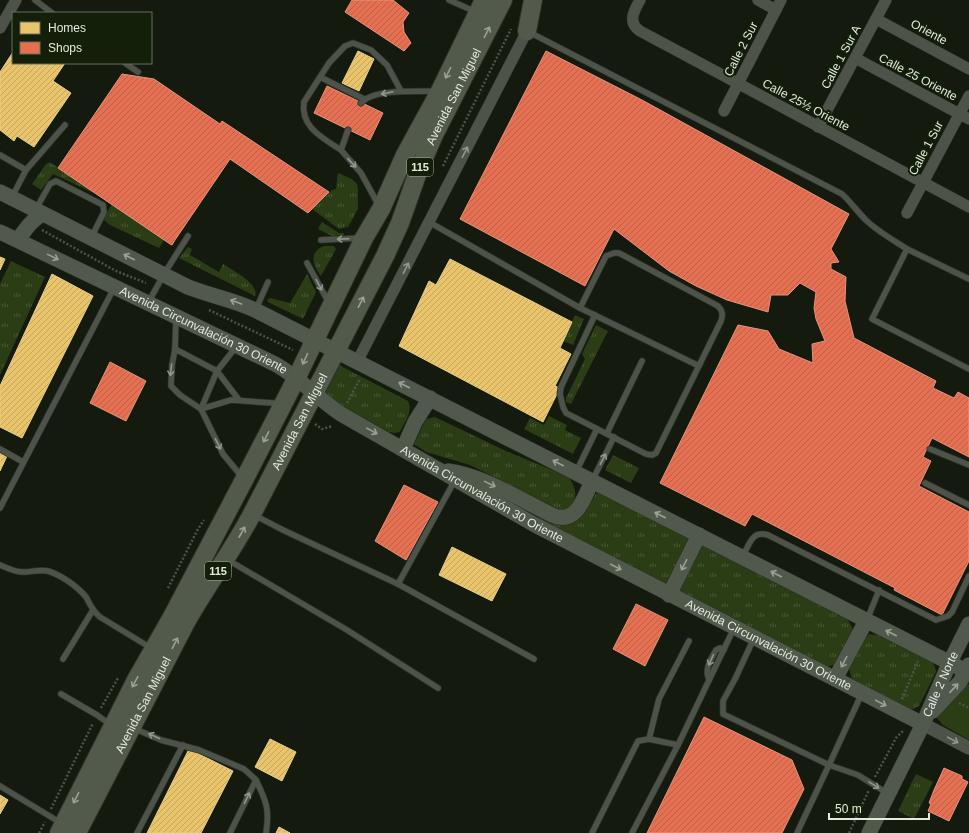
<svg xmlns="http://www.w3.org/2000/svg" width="969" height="833" font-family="Helvetica,sans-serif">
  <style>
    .grass { fill: url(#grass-tufts) }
    .green { fill: #2a3d15 }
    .homes { fill: url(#homes-hatch); stroke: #e7d08c }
    .shops { fill: url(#shops-hatch); stroke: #e6947b }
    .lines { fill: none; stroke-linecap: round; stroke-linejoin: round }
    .service-casing { stroke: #2e312a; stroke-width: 7 }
    .minor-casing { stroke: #2e312a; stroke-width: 12 }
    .tertiary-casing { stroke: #2e312a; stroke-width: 14 }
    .secondary-casing { stroke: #2e312a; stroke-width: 16 }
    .trunk-casing { stroke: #2e312a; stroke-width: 20 }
    .path { stroke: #4e534a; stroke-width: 2.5; stroke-dasharray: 2 2; stroke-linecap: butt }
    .service { stroke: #4e534a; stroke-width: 5.5 }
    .minor { stroke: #4e534a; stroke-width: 11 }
    .tertiary { stroke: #4e534a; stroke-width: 13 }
    .secondary { stroke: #51584c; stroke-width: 15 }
    .trunk { stroke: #525a4c; stroke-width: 18 }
    .oneway { stroke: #9aa294 }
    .oneway2 { stroke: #91978c }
    .labels { text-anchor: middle; stroke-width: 4; stroke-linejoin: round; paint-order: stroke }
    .shield { fill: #131f09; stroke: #a5ae9d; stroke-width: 1 }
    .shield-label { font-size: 11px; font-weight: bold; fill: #e3ebdd }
    .street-label { font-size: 12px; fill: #e3ebdd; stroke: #131f09 }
  </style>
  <defs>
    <pattern id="grass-tufts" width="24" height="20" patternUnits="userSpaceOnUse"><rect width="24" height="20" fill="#2a3d15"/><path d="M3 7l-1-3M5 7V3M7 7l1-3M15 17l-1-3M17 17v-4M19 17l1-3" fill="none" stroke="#495937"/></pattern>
    <pattern id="homes-hatch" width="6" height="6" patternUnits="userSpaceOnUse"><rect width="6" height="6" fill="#e9c46a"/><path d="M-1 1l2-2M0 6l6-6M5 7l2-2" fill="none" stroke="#c0a460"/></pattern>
    <pattern id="shops-hatch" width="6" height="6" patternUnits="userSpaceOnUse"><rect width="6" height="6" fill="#e76f51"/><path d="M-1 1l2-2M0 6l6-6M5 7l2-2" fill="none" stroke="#b6634c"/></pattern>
  </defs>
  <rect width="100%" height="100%" fill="#141a0e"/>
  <g class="grass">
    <path d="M50,162L98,195L53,174L41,190L32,184L46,164Z"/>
    <path d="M338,173L352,179L357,184L358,189V209L348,227L339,229L312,209L332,190L336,189Z"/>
    <path d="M112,204L164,240L159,248L110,225L103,219Z"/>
    <path d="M322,222L339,233H344V235L334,237L318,229Z"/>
    <path d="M324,246H334L336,249L321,276C313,266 308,252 324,246Z"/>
    <path d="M188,247L192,249L190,255L219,272L223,264C232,270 260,284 255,296L179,258Z"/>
    <path d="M11,261L45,277L0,375V284Z"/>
    <path d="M307,274L316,292L303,319L268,302L267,300L270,298L290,303Z"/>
    <path d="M575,315L584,319L573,345L563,341Z"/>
    <path d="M596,325L608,331L571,404L566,402V398L585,359L582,354Z"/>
    <path d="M339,365L408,401C413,412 405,421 400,432L394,433L389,432L323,395Z"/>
    <path d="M549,416L567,425L565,430L581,438L573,454L524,429L530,418L544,425Z"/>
    <path d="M435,417L506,451L569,477C577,491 580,501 563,511L554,507L470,465L426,452L414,444L426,419Z"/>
    <path d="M613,455L639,468L631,483L605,470Z"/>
    <path d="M598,491L847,619L852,627L853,631L836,664L827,667L538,521L540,517C559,527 572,531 586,510C591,503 593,497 598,491Z"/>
    <path d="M869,634L877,635L932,662L935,667L936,672L919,706L913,709H909L852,680L849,669L865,638Z"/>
    <path d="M916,774L933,782L914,819L898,811Z"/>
  </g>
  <path class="green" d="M969,684V740L943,725L936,717L947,703Z"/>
  <g class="homes">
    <path d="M358,51L374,59L359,91L342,83Z"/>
    <path d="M13,52V63H65L53,81L71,93L34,147L17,136L14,141L0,130V72Z"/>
    <path d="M0,257L5,259L0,270Z"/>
    <path d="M450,259L572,322L560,348L571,354L555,386L560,388L543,422L399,346L429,281L436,285Z"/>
    <path d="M52,274L93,296L22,438L0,427V386Z"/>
    <path d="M0,452L7,456L0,471Z"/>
    <path d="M452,547L506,574L492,601L439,575Z"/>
    <path d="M270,739L296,752L282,781L255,767Z"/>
    <path d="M189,749L233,771L201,833H147Z"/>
    <path d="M0,795L8,800L0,814Z"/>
    <path d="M279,827L290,833H276Z"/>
  </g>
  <g class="shops">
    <path d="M352,0H393L409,13L403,22L404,32L411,43L404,51L345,12Z"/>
    <path d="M546,51L642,100L849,214L831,249L839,262L831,263V269L846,277L845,301L854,338L936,381L933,388L954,398L958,392L969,398V457L932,438L923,457L931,461L919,486L969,512V561L942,615L894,590L895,588L752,514L745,526L660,483L738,325L768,331L779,349L813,363L812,344L825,341L816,319L814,308L816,292L800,283L788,295H771L768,312L727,300L696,286L669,271L614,229L585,286L460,219Z"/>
    <path d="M122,74L154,79L220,124L222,121L329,192L308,213L230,159L175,240L172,245L170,244L58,168Z"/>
    <path d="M327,86L383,113L370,140L314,113Z"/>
    <path d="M110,362L146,381L126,421L90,403Z"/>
    <path d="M404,485L438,502L406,560L375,541Z"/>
    <path d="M636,604L668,620L645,666L613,649Z"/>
    <path d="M704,717L792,760L804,789L782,833H647Z"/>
    <path d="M944,768L962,776V779L968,782L949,821L928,811L931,804L929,803L934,790Z"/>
  </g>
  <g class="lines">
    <g class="service-casing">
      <g id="service">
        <path d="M35,0L52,13"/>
        <path d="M449,0L476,12"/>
        <path d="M529,32L842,194C851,202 858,213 868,222C879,232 893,240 907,249"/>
        <path d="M125,63L138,72"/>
        <path d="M320,77L364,99"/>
        <path d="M361,103C374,88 417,92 435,91"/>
        <path d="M348,130L341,150L361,173L379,206"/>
        <path d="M341,150C323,138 300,127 304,102L329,63L345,46L353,43L371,50L387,65L401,91"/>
        <path d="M0,155L26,170L12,197"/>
        <path d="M26,170L65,125"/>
        <path d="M36,209L50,184L56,181L103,205L104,212L91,238"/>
        <path d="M429,222L580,308L699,366"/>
        <path d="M321,240L360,238"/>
        <path d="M307,263L329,303"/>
        <path d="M969,279L907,249L872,319L969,369"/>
        <path d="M148,303L164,274L188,236"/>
        <path d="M580,308L606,256L614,253H619L718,306C723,311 723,315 721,321L656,453L652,455L646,454L566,413L563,407L560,394L561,387L595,315"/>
        <path d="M256,309L268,282"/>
        <path d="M176,319L175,349L172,365L171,386L180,395L201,409L223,454L242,477"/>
        <path d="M175,349L217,371L239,400"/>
        <path d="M201,409L231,400L273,403L280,406"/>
        <path d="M201,409L217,371L236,347"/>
        <path d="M607,433L642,361"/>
        <path d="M0,449L23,462"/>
        <path d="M930,449L969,465"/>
        <path d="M576,472L597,429"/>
        <path d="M592,481L614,437"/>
        <path d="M925,483L969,505"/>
        <path d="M0,508L114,288"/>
        <path d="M254,515L283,530L398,584L534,659"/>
        <path d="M742,557C750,545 751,530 768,535L936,620L948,616L952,612L969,576"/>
        <path d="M228,560L347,630L438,688"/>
        <path d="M0,565C7,568 15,572 23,572C32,572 40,569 48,571C61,575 77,586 86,597C91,606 92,610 100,617L151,648"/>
        <path d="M398,584L455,480"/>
        <path d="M867,620L879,590"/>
        <path d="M754,638L735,679L723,701V714L829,765L797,833"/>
        <path d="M63,659L93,610"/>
        <path d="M709,679C704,669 711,659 716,650L720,648L724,650"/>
        <path d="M862,693L829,765L858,775L887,793"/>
        <path d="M61,694L97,715L111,725"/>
        <path d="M133,728L161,740L199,750L244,769L256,780L230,833"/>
        <path d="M649,739L659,699L689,641"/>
        <path d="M256,780C266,801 270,809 266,833"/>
        <path d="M0,786L61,823"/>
        <path d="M137,833L183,745"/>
        <path d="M592,833L638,741L649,739L678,745"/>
        <path d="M632,833L678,745L734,628"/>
      </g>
    </g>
    <g class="minor-casing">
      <g id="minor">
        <path d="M640,0C634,11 627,22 640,31L969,207"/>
        <path d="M758,0L776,10"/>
        <path d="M876,19L969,69"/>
        <path d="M0,28L16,0"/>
        <path d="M855,58L969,119"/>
        <path d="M724,111L781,0"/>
        <path d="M818,127L886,0"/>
        <path d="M907,213L969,96"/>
        <path d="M357,362L527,31"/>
      </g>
    </g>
    <g class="tertiary-casing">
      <path id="tertiary" d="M923,724L969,748"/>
    </g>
    <g class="secondary-casing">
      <g id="secondary">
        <path d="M0,192L188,287C211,296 234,300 255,310L966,671"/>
        <path id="s1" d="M0,232L275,364C299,377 318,399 341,414L537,526L923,724"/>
        <path d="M18,240C25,230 32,219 43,214"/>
        <path d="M403,449L415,422L430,398"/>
        <path d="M448,471C484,476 519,499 552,515C576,526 584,498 592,481"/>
        <path d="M669,595L699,535"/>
        <path d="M835,679L866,621"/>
        <path d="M933,711L960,682L969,665"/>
        <path id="s2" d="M869,833L923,724L949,664L969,624"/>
      </g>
    </g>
    <g class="trunk-casing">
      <g id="trunk">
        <path d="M527,31L533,0"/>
        <path d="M59,833L136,680L172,617L244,480L296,379L364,238L381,209L405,155L440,91L484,0"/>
        <path id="s3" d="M77,833L185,624C206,586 232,552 252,514L385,256L400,223L418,172L433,137L503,0"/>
      </g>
    </g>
    <g class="path">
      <path d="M443,166L511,29"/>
      <path d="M42,230L116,271L146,283"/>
      <path d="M209,310L293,350"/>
      <path d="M347,403L360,379"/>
      <path d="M315,424L322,429L333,426"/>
      <path d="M168,588L198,529L204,520"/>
      <path d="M902,699L918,661"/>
      <path d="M959,703L969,708"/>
      <path d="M101,708L118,678"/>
      <path d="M875,777L896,738L904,730"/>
      <path d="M51,809L93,723"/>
      <path d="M39,833L45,822"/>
      <path d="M849,833L869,790"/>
    </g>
    <use href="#service" class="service"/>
    <use href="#minor" class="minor"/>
    <use href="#tertiary" class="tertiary"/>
    <use href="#secondary" class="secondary"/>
    <use href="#trunk" class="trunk"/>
  </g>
  <defs><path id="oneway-shaft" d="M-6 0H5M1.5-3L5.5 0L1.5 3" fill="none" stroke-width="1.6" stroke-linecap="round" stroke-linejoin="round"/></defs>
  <g class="oneway">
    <use href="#oneway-shaft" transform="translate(487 32) rotate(-63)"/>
    <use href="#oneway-shaft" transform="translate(448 73) rotate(116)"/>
    <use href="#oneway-shaft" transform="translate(53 257) rotate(26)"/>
    <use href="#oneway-shaft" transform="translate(129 257) rotate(-153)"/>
    <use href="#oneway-shaft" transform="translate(236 302) rotate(-160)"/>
    <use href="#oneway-shaft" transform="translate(361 302) rotate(-63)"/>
    <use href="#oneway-shaft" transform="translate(305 359) rotate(115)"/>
    <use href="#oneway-shaft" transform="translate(404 385) rotate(-153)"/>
    <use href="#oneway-shaft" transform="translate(372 431) rotate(29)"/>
    <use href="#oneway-shaft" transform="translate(266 437) rotate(117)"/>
    <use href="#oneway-shaft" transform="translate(558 463) rotate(-153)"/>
    <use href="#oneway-shaft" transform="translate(490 484) rotate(26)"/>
    <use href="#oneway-shaft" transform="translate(660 515) rotate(-153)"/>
    <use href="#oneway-shaft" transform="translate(242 532) rotate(-61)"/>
    <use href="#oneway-shaft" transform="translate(684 565) rotate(117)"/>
    <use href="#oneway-shaft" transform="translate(616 567) rotate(27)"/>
    <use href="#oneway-shaft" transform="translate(776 574) rotate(-153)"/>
    <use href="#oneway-shaft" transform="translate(891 633) rotate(-153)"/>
    <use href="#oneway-shaft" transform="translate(175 643) rotate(-63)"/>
    <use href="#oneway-shaft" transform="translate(844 662) rotate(118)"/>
    <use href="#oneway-shaft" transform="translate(135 682) rotate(118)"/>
    <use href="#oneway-shaft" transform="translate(954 688) rotate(-47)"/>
    <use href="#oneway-shaft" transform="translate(881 703) rotate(28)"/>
    <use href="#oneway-shaft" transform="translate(76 798) rotate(117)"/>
  </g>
  <g class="oneway2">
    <use href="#oneway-shaft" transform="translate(387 93) rotate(168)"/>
    <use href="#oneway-shaft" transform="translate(465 152) rotate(-63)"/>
    <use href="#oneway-shaft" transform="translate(352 163) rotate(47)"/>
    <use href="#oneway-shaft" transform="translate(343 239) rotate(178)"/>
    <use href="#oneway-shaft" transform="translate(406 268) rotate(-63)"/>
    <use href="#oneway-shaft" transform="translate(319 285) rotate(62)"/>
    <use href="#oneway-shaft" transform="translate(171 370) rotate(96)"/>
    <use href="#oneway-shaft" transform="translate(218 444) rotate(63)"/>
    <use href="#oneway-shaft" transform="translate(603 459) rotate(-63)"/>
    <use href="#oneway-shaft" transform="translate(711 660) rotate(114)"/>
    <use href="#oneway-shaft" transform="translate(154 736) rotate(-155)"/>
    <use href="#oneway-shaft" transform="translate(953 740) rotate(28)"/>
    <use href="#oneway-shaft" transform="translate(874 785) rotate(32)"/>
    <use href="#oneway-shaft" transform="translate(247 798) rotate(-64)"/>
  </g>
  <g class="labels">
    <g class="shield">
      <rect x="407" y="158" width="26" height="18" rx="3"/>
      <rect x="205" y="562" width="26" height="18" rx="3"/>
    </g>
    <g class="shield-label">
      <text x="420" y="171">115</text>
      <text x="218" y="575">115</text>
    </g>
    <g class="street-label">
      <text transform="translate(929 32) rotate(28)" y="4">Oriente</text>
      <text transform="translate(741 49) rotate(-63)" y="4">Calle 2 Sur</text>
      <text transform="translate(841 57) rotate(-62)" y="4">Calle 1 Sur A</text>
      <text transform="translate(918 77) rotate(28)" y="4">Calle 25 Oriente</text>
      <text dy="4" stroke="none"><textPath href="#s3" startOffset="828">Avenida San Miguel</textPath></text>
      <text transform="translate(806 105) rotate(28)" y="4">Calle 25½ Oriente</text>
      <text transform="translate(926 148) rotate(-62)" y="4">Calle 1 Sur</text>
      <text dy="4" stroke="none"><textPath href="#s1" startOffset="226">Avenida Circunvalación 30 Oriente</textPath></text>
      <text dy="4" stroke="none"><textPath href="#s3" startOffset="468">Avenida San Miguel</textPath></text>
      <text dy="4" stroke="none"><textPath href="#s1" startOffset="550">Avenida Circunvalación 30 Oriente</textPath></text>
      <text dy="4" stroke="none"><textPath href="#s1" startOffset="874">Avenida Circunvalación 30 Oriente</textPath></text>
      <text dy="4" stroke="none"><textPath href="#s2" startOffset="165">Calle 2 Norte</textPath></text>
      <text dy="4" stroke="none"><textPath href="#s3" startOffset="144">Avenida San Miguel</textPath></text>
    </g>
  </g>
  <rect x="12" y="12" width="140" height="52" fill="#131f09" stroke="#66715e"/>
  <rect x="20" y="22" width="20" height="12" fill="#e9c46a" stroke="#66715e"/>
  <text x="48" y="32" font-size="12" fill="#e3ebdd">Homes</text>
  <rect x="20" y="42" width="20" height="12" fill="#e76f51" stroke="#66715e"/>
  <text x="48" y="52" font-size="12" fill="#e3ebdd">Shops</text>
  <path d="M829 813v6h100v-6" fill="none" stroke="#e3ebdd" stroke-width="2"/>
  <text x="835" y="813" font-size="12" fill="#e3ebdd" stroke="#131f09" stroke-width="3" paint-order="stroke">50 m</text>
</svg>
